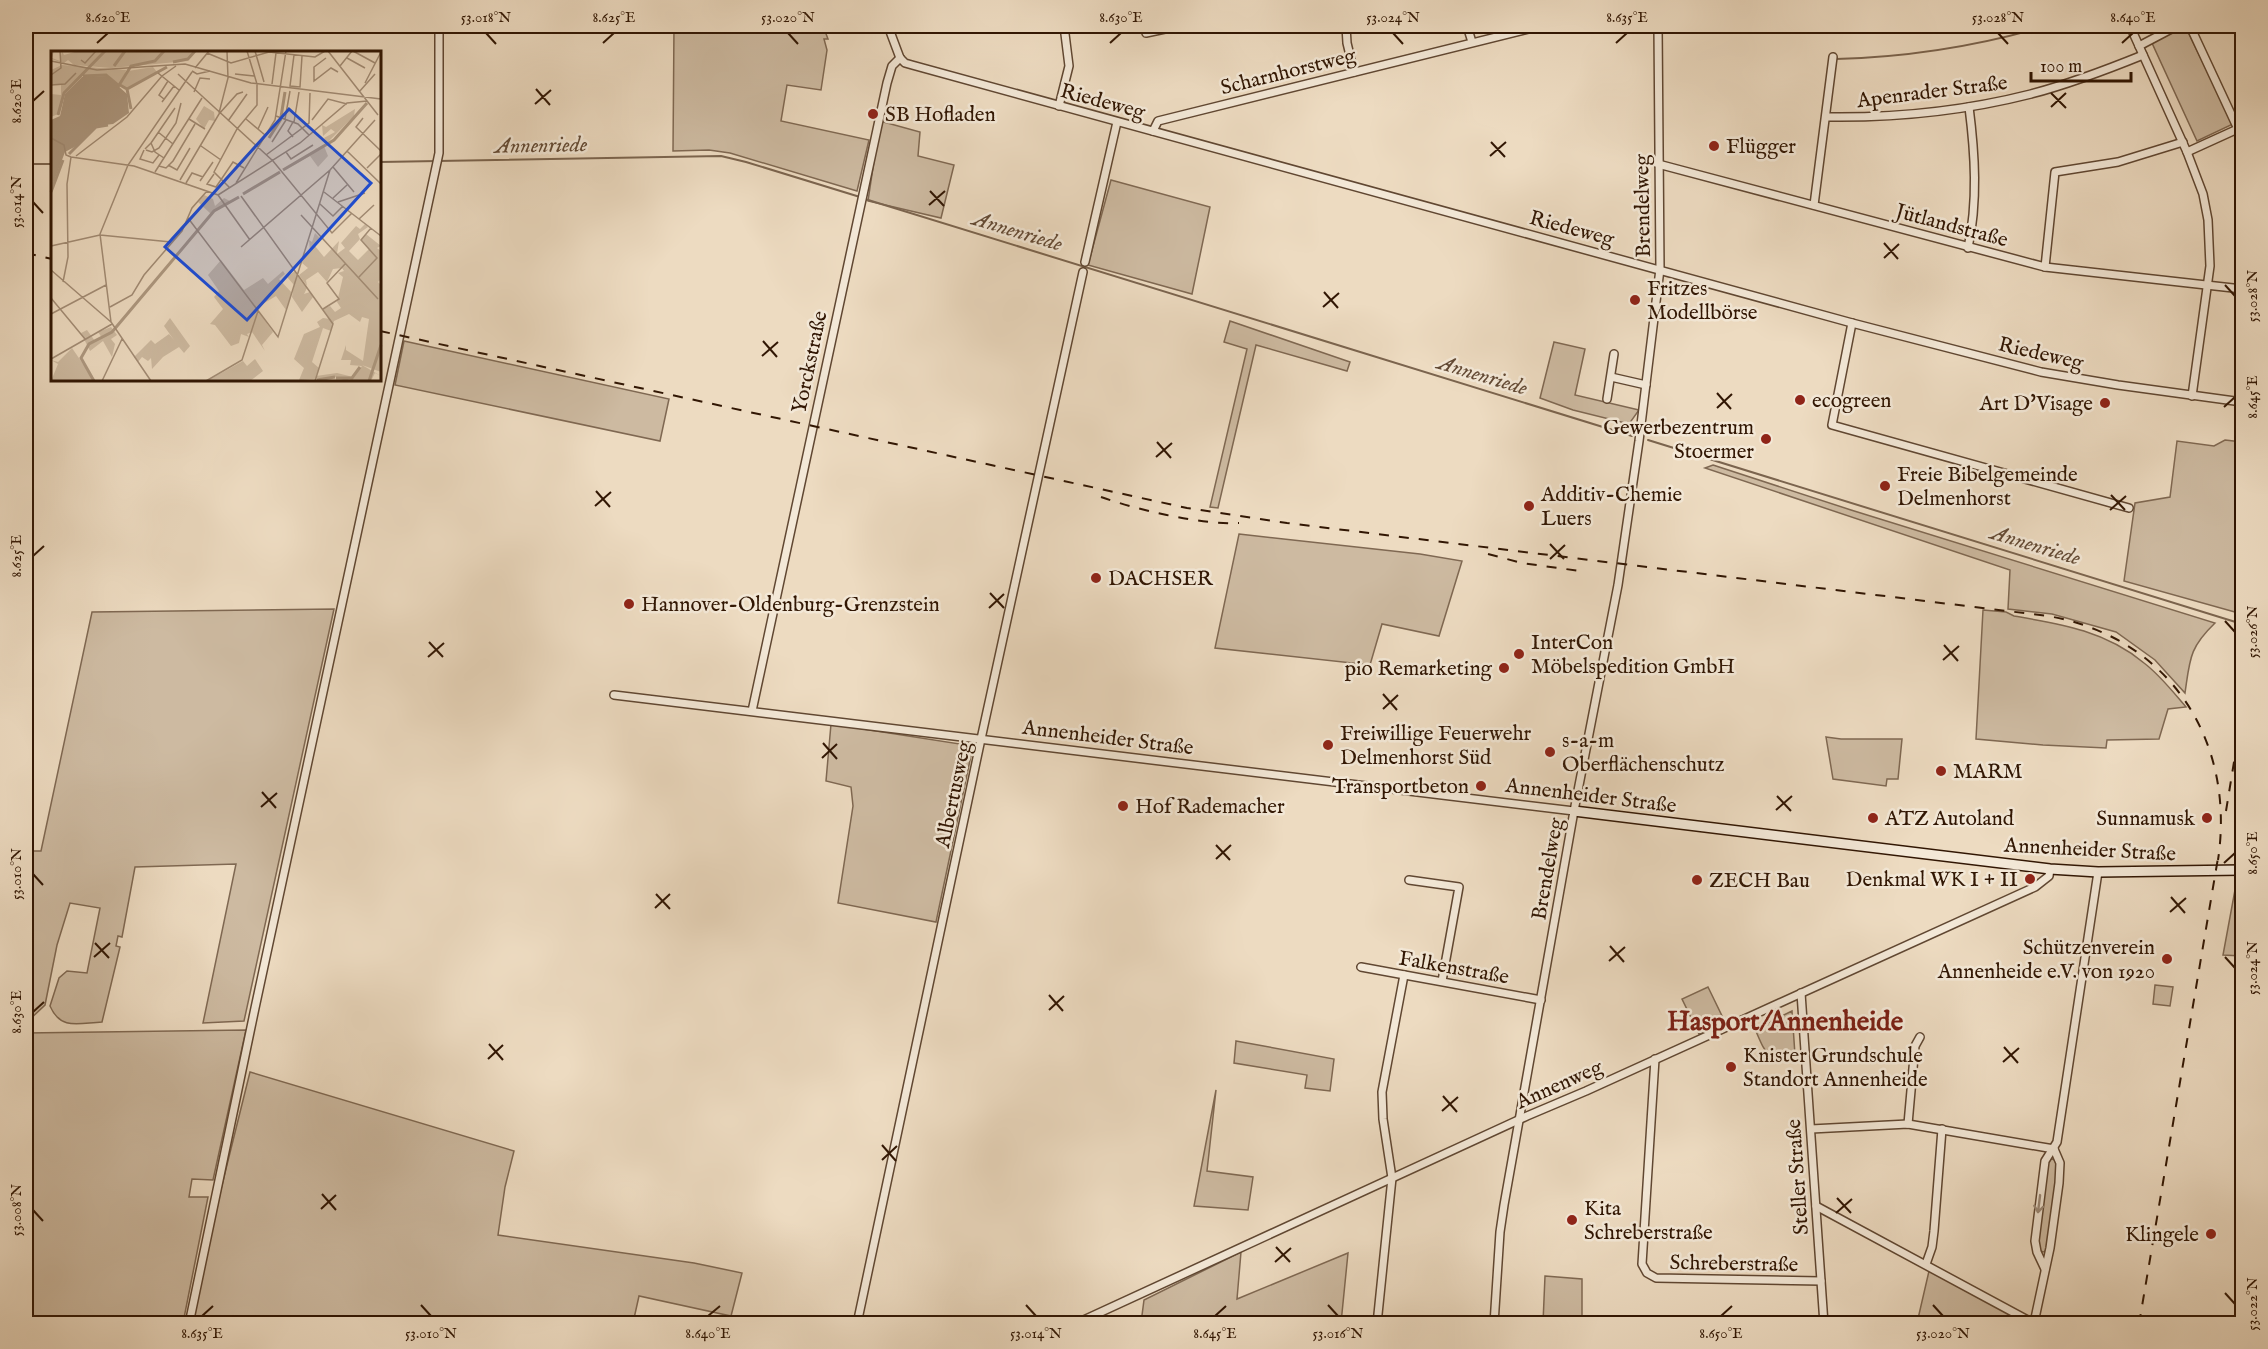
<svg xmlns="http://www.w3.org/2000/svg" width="2268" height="1349" font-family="'IM FELL English',serif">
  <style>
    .green { fill: #cdbaa1; stroke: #7f6852; stroke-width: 1.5 }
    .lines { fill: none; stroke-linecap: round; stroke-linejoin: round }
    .stream { stroke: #7b644e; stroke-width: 2 }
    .street-casing { stroke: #604732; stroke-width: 10 }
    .secondary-casing { stroke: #311603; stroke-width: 12 }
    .street { stroke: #f3e8d7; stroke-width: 7 }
    .secondary { stroke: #f3e8d7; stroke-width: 9 }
    .rail { stroke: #311603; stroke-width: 2; stroke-dasharray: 10 10; stroke-linecap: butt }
    .oneway { stroke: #9c8a78 }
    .ticks { fill: none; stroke: #311603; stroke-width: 2 }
    .poi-dot { fill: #8f2418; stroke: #f3e8d7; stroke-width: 2 }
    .labels { text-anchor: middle; stroke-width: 5; stroke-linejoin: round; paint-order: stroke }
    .street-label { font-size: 21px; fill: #311603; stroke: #f3e8d7 }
    .poi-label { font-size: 21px; fill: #311603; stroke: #f3e8d7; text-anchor: start }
    .water-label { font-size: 22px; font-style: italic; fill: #634a35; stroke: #f3e8d7 }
    .district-label { font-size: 27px; font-weight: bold; fill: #7a1f14; stroke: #f3e8d7 }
    .inset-river { fill: none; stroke: #ad9880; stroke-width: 3 }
    .inset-road { fill: none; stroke: #a28c75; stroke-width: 1.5 }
    .view { fill: #1d4ed8; fill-opacity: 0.15; stroke: #1d4ed8; stroke-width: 3 }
    .inset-edge { fill: none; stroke: #311603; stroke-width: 3 }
    .neatline { fill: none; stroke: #311603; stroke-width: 2 }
    .ticks-label { font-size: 15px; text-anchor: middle; fill: #311603 }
  </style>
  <rect width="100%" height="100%" fill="#eddbc1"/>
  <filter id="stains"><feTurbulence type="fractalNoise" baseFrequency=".00333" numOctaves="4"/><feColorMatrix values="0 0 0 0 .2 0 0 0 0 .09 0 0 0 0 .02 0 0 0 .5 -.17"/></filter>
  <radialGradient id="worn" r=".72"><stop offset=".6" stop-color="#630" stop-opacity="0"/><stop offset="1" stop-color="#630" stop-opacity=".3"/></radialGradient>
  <g class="green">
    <path d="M674,26H823L828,39H824L827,50L821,90L787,85L781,121L869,140L857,191L730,153L709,150L673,151Z"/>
    <path d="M2185,26L2233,124L2197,141L2152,43Z"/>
    <path d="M880,121L920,132L918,156L954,165L941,218L868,201Z"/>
    <path d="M1111,180L1210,207L1192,294L1088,265Z"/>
    <path d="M1230,321L1350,362L1347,371L1256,345L1218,508L1210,507L1247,349L1224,342Z"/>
    <path d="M404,341L669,399L660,441L395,385Z"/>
    <path d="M1554,342L1585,349L1575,395L1639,410L1629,424L1573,410L1540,398Z"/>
    <path d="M2225,440L2242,442V614L2124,581L2135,503L2170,497L2177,441L2214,446Z"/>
    <path d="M1713,465L1851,510L2215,623C2189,648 2190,659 2185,693L2155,660L2116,632L2052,614L2008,609L2010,570L1705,468Z"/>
    <path d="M1239,534L1420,554L1462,561L1439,636L1382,624L1370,665L1215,648Z"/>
    <path d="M334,609L244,1021L203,1023L236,864L135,867L122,937L118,936L116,946L120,947L102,1022C79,1023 61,1031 50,1006L59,978L67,971L87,973L100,908L70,903L57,945L45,1005L26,1023V851H41L92,612Z"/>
    <path d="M1983,610L2006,612L2014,616C2061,624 2106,631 2144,663C2160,675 2173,692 2186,707L2168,709L2159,739L2107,740L2106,748L2043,745L1976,739Z"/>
    <path d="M831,724L973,746L936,922L838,903L853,806L851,787L826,781Z"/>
    <path d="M1826,737L1841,739H1902L1898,779H1887L1886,786L1833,779Z"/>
    <path d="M2237,879H2242V956L2223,955Z"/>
    <path d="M2155,985L2173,987L2170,1006L2153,1004Z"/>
    <path d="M1708,987L1725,1022L1699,1034L1682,999Z"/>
    <path d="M1792,1011L1795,1055C1768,1065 1765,1052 1755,1029Z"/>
    <path d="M246,1030L213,1180L192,1179L189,1197H208L183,1323H26V1033Z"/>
    <path d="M1236,1041L1334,1059L1330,1091L1305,1088L1307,1075L1234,1063Z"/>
    <path d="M250,1072L514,1151L505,1187L498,1235L694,1263L742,1273L731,1316L639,1296L633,1323L192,1324L221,1189Z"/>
    <path d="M1216,1090L1207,1171L1253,1177L1248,1210L1194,1206Z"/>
    <path d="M2049,1158L2055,1160L2056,1164V1190L2047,1249L2044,1252L2040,1251L2037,1238L2047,1161Z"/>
    <path d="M1241,1252L1237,1299L1348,1253L1341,1323H1141L1144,1300Z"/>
    <path d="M1929,1271L2027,1323H1917Z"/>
    <path d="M1545,1276L1582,1279V1323H1543Z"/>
  </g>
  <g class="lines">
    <g class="stream">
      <path d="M1836,59C1908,57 1978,46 2046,26"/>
      <path d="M380,162L721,156L746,162L860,197"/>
      <path d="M26,164H52"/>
      <path d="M865,199L1632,436"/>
      <path d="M1648,440L2242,624"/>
    </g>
    <g class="street-casing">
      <g id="street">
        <path d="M177,26L279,27L285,26"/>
        <path d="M888,26L900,58"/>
        <path d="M1346,26L1347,43L1354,72"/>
        <path d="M1467,26L1472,42"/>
        <path d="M2130,26L2187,152L2203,194L2208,220L2210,266L2192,396"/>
        <path d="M2190,26L2238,129"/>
        <path d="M26,27L56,26"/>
        <path d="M1146,33L1179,26"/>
        <path d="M2139,46L2177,26"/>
        <path d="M900,58L905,63L912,65L1852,323L2041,372L2118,385L2242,402"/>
        <path d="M1059,106L1069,66L1064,26"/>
        <path d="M1827,117C1895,118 1964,111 2031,94C2069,84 2106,70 2143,55"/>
        <path d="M1153,131L1158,121L1541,26"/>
        <path d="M2187,152L2242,127"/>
        <path d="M1658,164L2045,267L2242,289"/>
        <path d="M1814,205L1833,57"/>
        <path d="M1968,248C1978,201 1975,154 1969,107"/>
        <path d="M1085,262L1117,122"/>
        <path d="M2045,267L2055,172L2118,162L2183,142"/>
        <path d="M1852,323L1832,425L2129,508"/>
        <path d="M1611,377L1646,385"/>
        <path d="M1607,399L1614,354"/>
        <path d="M614,695L1574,811"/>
        <path d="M752,711L887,83L892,66L900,58"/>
        <path d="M1409,880L1459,887L1442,981"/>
        <path d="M1361,967L1541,1000"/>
        <path d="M1801,993L1824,1324"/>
        <path d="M1655,1059L1642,1264L1647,1273L1656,1278L1821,1281"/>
        <path d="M1908,1124L1915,1046L1920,1037"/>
        <path d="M1811,1129L1908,1124L2054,1149"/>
        <path d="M1816,1206L2035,1324"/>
        <path d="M1926,1264L1932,1247L1934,1231L1942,1129"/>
        <path d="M2045,1269L2037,1252L2035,1241L2045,1161L2057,1142L2098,872"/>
        <path d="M2034,1323L2050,1248L2059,1183L2060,1163L2054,1149"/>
        <path d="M189,1324L255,1008L436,167L439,153V26"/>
        <path d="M857,1324L981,739L1083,272"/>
        <path d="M1075,1324L1527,1116L1586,1091L2035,887L2049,876L2050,869"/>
        <path d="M1377,1324L1392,1178L1383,1119L1382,1092L1404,975"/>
        <path d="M1494,1324L1500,1232L1504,1205L1574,811L1618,585L1639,441L1660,269L1658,26"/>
      </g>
    </g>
    <g class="secondary-casing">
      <path id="secondary" d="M1574,811L2050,869L2098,872L2242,870"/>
    </g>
    <use href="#street" class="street"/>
    <use href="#secondary" class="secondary"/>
    <g class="rail">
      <path d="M26,253L52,259"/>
      <path d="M380,331L1187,508L1287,523L2048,616C2169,637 2236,740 2218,860"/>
      <path d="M1101,497C1138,510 1201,525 1239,523"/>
      <path d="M1488,554L1522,563L1580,571"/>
      <path d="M2226,811L2242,713"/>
      <path d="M2139,1324L2219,852"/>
    </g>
  </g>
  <defs><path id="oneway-shaft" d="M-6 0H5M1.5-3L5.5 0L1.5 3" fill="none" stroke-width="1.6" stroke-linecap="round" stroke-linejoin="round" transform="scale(1.5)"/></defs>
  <use class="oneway" href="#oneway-shaft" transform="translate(2039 1204) rotate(97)"/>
  <path class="ticks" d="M486,33L496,44M788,33L798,44M1393,33L1403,44M1998,33L2008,44M97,43L108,33M603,43L614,33M1110,43L1121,33M1616,43L1627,33M2122,43L2133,33M536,89L550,105M2051,93L2066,108M33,101L44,91M535,104L551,90M2051,107L2066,93M1491,142L1505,157M1490,156L1506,142M930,191L944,206M33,202L43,213M929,205L945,191M1884,243L1898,259M1884,258L1899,244M2225,285L2235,296M1324,292L1338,308M1323,307L1339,293M763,341L777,357M762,356L778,342M1717,393L1731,409M2224,407L2235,397M1717,408L1732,394M1157,442L1171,458M1156,457L1172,443M596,491L610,507M2111,495L2125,510M595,506L611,492M2110,510L2126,496M1550,544L1564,559M33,556L44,546M1550,559L1565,545M990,593L1004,608M989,608L1004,594M2225,621L2235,632M429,642L443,657M1944,645L1958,661M428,657L444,643M1943,660L1959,646M1383,694L1397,710M1383,709L1398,695M823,743L837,759M822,758L837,744M262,792L276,808M1777,796L1791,811M261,807L277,793M1776,810L1792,796M1216,845L1230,860M1216,859L1231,845M2224,863L2235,853M33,874L43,885M656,894L670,909M2171,897L2185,913M655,908L670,894M2170,912L2186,898M95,943L109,958M1610,946L1624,962M94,957L110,943M2225,957L2235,968M1609,961L1625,947M1049,995L1063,1011M1049,1010L1064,996M33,1012L44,1002M489,1044L503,1060M2004,1047L2018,1063M488,1059L503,1045M2003,1062L2019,1048M1443,1096L1457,1112M1442,1111L1458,1097M882,1145L896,1161M882,1160L897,1146M322,1194L336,1210M1837,1198L1851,1213M321,1209L336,1195M33,1210L43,1221M1836,1213L1852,1199M1276,1247L1290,1262M1275,1262L1291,1248M2225,1293L2235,1304M421,1305L431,1316M1026,1305L1036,1316M1328,1305L1338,1316M1933,1305L1943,1316M202,1316L213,1306M708,1316L720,1306M1215,1316L1226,1306M1721,1316L1732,1306"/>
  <g class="poi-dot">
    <circle cx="873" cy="114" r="6"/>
    <circle cx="1714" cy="146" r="6"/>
    <circle cx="1635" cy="300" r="6"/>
    <circle cx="1800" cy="400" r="6"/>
    <circle cx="2105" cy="403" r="6"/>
    <circle cx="1766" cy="439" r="6"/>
    <circle cx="1885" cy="486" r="6"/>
    <circle cx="1529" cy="506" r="6"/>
    <circle cx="1096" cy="578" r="6"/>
    <circle cx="629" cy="604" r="6"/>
    <circle cx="1519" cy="654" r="6"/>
    <circle cx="1504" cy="668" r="6"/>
    <circle cx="1328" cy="745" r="6"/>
    <circle cx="1550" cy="752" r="6"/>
    <circle cx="1941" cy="771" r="6"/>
    <circle cx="1481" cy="786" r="6"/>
    <circle cx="1123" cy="806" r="6"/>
    <circle cx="1873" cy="818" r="6"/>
    <circle cx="2207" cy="818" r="6"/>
    <circle cx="2030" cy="879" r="6"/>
    <circle cx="1697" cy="880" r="6"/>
    <circle cx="2167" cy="959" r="6"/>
    <circle cx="1731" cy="1067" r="6"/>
    <circle cx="1572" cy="1220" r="6"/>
    <circle cx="2211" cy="1234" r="6"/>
  </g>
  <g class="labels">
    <g class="street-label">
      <text transform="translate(1288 71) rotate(-14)" y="7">Scharnhorstweg</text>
      <text transform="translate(1932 91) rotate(-7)" y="7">Apenrader Straße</text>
      <text transform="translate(1103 101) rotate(15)" y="7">Riedeweg</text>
      <text transform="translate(1642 206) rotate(-91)" y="7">Brendelweg</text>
      <text transform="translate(1952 225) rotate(15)" y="7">Jütlandstraße</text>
      <text transform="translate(1572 228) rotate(15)" y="7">Riedeweg</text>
      <text transform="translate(2041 353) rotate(13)" y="7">Riedeweg</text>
      <text transform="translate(809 362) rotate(-78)" y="7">Yorckstraße</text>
      <text transform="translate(1108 737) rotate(7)" y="7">Annenheider Straße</text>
      <text transform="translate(953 794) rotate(-78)" y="7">Albertusweg</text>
      <text transform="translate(1591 795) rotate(7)" y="7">Annenheider Straße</text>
      <text transform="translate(2090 849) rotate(3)" y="7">Annenheider Straße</text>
      <text transform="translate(1547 869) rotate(-80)" y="7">Brendelweg</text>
      <text transform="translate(1454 967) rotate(10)" y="7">Falkenstraße</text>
      <text transform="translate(1559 1084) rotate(-24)" y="7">Annenweg</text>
      <text transform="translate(1797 1177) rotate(-94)" y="7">Steller Straße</text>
      <text transform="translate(1734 1263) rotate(1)" y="7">Schreberstraße</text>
    </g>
    <g class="poi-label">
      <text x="885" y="121">SB Hofladen</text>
      <text x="1726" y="153">Flügger</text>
      <text x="1647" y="295">Fritzes<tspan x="1647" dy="24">Modellbörse</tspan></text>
      <text x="1812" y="407">ecogreen</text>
      <text x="2093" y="410" text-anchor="end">Art D'Visage</text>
      <text x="1754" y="434" text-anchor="end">Gewerbezentrum<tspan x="1754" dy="24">Stoermer</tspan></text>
      <text x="1897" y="481">Freie Bibelgemeinde<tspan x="1897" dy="24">Delmenhorst</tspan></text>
      <text x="1541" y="501">Additiv-Chemie<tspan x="1541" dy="24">Luers</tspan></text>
      <text x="1108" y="585">DACHSER</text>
      <text x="641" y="611">Hannover-Oldenburg-Grenzstein</text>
      <text x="1531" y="649">InterCon<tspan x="1531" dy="24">Möbelspedition GmbH</tspan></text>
      <text x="1492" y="675" text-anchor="end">pio Remarketing</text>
      <text x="1340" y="740">Freiwillige Feuerwehr<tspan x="1340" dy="24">Delmenhorst Süd</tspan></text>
      <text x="1562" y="747">s-a-m<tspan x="1562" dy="24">Oberflächenschutz</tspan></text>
      <text x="1953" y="778">MARM</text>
      <text x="1469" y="793" text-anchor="end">Transportbeton</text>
      <text x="1135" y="813">Hof Rademacher</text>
      <text x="1885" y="825">ATZ Autoland</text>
      <text x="2195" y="825" text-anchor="end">Sunnamusk</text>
      <text x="2018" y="886" text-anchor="end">Denkmal WK I + II</text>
      <text x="1709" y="887">ZECH Bau</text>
      <text x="2155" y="954" text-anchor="end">Schützenverein<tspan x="2155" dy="24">Annenheide e.V. von 1920</tspan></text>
      <text x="1743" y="1062">Knister Grundschule<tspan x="1743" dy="24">Standort Annenheide</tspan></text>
      <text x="1584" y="1215">Kita<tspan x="1584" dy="24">Schreberstraße</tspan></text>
      <text x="2199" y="1241" text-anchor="end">Klingele</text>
    </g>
    <g class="water-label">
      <text transform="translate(541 144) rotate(-1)" y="8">Annenriede</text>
      <text transform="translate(1018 230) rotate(17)" y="8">Annenriede</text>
      <text transform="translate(1483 374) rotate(17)" y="8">Annenriede</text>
      <text transform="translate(2036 544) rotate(17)" y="8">Annenriede</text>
    </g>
    <g class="district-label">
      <text x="1785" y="1030">Hasport/Annenheide</text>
    </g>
  </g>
  <g transform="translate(51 51)">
    <rect width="330" height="330" fill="#eddbc1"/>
    <path d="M0,0H3L1,7L9,10L11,0L13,4L27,0H142L137,10L60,17L23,14L17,9L13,12L0,8ZM11,14L75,19L73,28L77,20L102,16L106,21L75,38L57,25L33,24L13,41L7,63L0,66V43L10,44V34L0,33V19ZM153,55L163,61L164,70L158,69L153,78L145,68ZM304,58L303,65L276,92L273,87L284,81L280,78L272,85L271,74L275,76ZM273,95L277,105L267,116L259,105L236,118ZM153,144L162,148L164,155L173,147L179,150L160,163L147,151ZM314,173L317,176L307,183L309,188L298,200L307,209L318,198L310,189L315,183L330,195L326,197L330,200V228L327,231L330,234V321L311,314L330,325L324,322L320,330H296L302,327L311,315L299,314L300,309H290L295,294V299L312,310L318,268L311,266L309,271L298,263L283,270L280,280L272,277L261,311L268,317L265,325L286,322L302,326L295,330L285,326L239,330L248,329L253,317L243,308L253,283L269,276L266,271L272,267L279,268L272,258L279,255L284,261L290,257L286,251L292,226L287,222L293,220L291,217L282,218L276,231L267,221L255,229L256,235L248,224L257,217L251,212L254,202L259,201L258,189L261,191L264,182L269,187L264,195L273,206L288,190L286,203L294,197L290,192L305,175L309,178ZM170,209L193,239L212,227L217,233L232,220L234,223L228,228L241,242L235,259L225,245L205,257L222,281L211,294L214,300L201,281L196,283L198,286L190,283L188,292L180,295L164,274L159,273L172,258L163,246L168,240L157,224ZM244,220L256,237L253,243L259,241L262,246L251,261L241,246L243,234L236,226ZM119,267L139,295L133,302L128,296L112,306L101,318L100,307L97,310L91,306L87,311L83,306L100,289L104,293L118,283L123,289L113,275ZM60,276L66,284L60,288L64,293L61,306L52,290L39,300L30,282L36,279L44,290L40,293L51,287L47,281ZM21,297L43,329L0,330L7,313L0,309L7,311ZM204,308L212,320L199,330H156L192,310L196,315Z" fill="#cdbaa1"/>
    <path d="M56,25L76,43L78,62L62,73L45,75L29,93L14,101L0,138V69L9,65L14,43L31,26Z" fill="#ad9880"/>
    <path class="inset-river" d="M122,11L137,8L144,0M63,15L74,0M32,25L55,24L67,34M69,34L76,38L116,16M76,38L80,58M65,39L80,15L104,10L113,0M7,64L13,42L54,0M230,66L234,41M218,87L230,68M18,103L45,76L57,74M232,119L283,89L316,52M0,141L12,109M192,143L229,121M285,327H301L309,316M266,329L284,326M43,330L30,307L38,293L61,281L163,160L188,146M318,330L330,294"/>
    <path class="inset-road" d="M204,0L213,31M277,0L327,64M302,0L324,12M156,2L180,12L218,1L264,6L274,0M243,4L239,35L249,36L251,5M275,7L263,16V30L280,17L287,21M296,7L314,17M30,9L34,12L45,0M0,10L46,19L134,13L200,32L330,48M289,15L301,0M144,17L158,0M141,20L146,23L159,20M107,22L128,39M127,23L222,110L281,182L301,162M184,23L203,25M0,24L10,17L9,0M314,32L330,1M221,33L225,2M0,34L14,33L25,22M143,41L149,27L159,28M308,41L324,23M113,48L108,44L117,30M111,51L123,35M168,62L177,27L176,0M225,65L247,73L258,84M312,67L305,76L330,100M138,68L154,78M195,68L214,84M234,68L239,40M261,69L277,48L296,53M177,70L196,43M242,71L237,80L242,86M243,71L248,41M207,78L217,56M107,81L122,93M0,87L13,94L15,104L20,106M221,91L235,69M100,92L124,57M150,95L170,109M94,98L100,92L104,101L113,107M93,99L89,108L102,112L108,104M95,99L101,101L108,97L125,72L130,52M296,100L330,133M235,101L240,108L262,94M215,104L258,72L259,42M25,105L76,66L111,25L125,15M20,106L83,115L167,144L199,189M117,114L126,119L139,97M108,115L115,117L122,110L144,73M282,116L303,141M316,117L330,103M104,121L151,47M163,123L156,133L165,136L182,111L193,117M129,129L168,63L186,43L192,41M149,130L162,111M135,132L141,122L152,126M185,132L224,69L235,0M179,137L163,121L186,78L206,54V33L196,0M273,141L330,185M167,144L249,92L296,52L316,50M190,145L282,273L264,330M282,147L296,134M287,151L314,142M269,153L282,165L292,155M250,164L327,248M137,167L227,286L279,119M308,168L323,154M49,184L120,191M0,195L49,184M190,196L279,119L324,69M0,219L60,271M308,226L326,207L310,189L320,177M12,231L17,206L16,133L20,106M0,247L34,288M59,256L81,244L93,224L131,180L141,157L156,140M272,258L288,248L276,232L295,212M0,263L55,234M0,308L61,273M51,330L71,288M100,330L60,271L49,183L77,114L141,21M155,330L191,309L207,260"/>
    <path class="view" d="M238,58L320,132L196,269L114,196Z"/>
    <rect width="330" height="330" class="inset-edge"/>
  </g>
  <rect width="2268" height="1349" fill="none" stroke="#eddbc1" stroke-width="66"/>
  <path d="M2031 72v9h100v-9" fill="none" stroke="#311603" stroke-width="3"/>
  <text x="2040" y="72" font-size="18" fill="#311603" stroke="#f3e8d7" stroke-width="4.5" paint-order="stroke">100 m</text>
  <rect x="33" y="33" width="2202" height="1283" class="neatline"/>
  <g class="ticks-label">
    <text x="108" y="22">8.620°E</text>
    <text x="486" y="22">53.018°N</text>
    <text x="614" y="22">8.625°E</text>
    <text x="788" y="22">53.020°N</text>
    <text x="1121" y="22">8.630°E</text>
    <text x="1393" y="22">53.024°N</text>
    <text x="1627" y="22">8.635°E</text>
    <text x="1998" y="22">53.028°N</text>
    <text x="2133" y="22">8.640°E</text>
    <text transform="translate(16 101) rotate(-90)" y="5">8.620°E</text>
    <text transform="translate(16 202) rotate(-90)" y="5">53.014°N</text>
    <text transform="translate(2252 296) rotate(-90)" y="5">53.028°N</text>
    <text transform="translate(2252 397) rotate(-90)" y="5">8.645°E</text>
    <text transform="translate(16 556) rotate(-90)" y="5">8.625°E</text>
    <text transform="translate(2252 632) rotate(-90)" y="5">53.026°N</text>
    <text transform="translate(2252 853) rotate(-90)" y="5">8.650°E</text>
    <text transform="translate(16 874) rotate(-90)" y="5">53.010°N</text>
    <text transform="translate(2252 968) rotate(-90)" y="5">53.024°N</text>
    <text transform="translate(16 1012) rotate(-90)" y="5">8.630°E</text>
    <text transform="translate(16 1210) rotate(-90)" y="5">53.008°N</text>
    <text transform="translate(2252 1304) rotate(-90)" y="5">53.022°N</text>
    <text x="202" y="1338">8.635°E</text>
    <text x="431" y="1338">53.010°N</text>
    <text x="708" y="1338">8.640°E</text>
    <text x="1036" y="1338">53.014°N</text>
    <text x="1215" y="1338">8.645°E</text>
    <text x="1338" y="1338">53.016°N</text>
    <text x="1721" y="1338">8.650°E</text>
    <text x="1943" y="1338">53.020°N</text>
  </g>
  <rect width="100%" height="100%" filter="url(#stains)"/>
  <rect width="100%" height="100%" fill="url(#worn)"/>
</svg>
